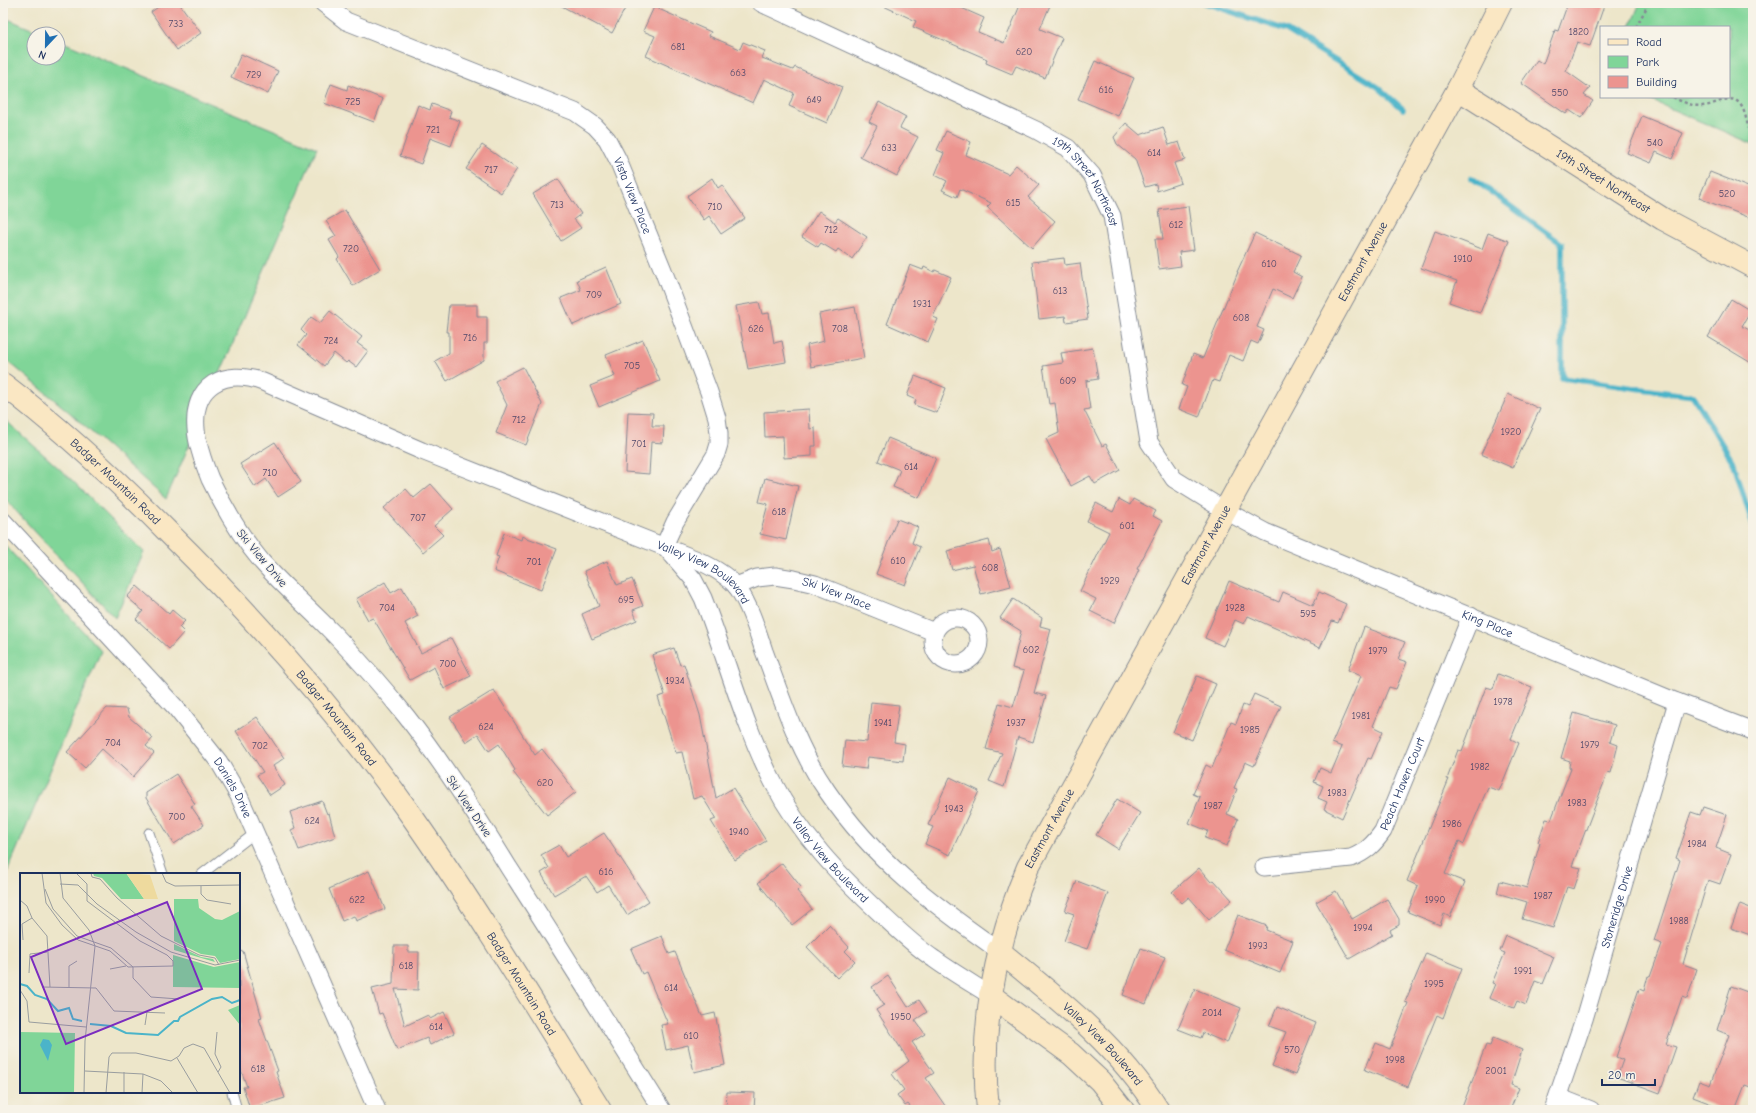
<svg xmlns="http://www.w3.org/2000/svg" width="1756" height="1113" font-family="'Comic Neue',sans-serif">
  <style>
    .green { fill: #80d598; stroke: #4e827b }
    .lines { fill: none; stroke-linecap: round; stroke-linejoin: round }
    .stream { stroke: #4bb4c9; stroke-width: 5.5 }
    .building { fill: #ec948f }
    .lane-casing { stroke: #848a94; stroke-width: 11 }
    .street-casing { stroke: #848a94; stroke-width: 19 }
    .secondary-casing { stroke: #848a94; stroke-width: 24 }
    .path { stroke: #848a94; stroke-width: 2.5; stroke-dasharray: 3 3; stroke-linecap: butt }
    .lane { stroke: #fff; stroke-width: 9 }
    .street { stroke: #fff; stroke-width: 17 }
    .secondary { stroke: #fae7c3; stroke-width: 22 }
    .labels { text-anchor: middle; stroke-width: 3; stroke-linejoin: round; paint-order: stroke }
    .number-label { font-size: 10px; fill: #4f486a }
    .street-label { font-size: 12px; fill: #1b2f5e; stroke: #f7f3e8 }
    .inset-river { fill: none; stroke: #4bb4c9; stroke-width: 2 }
    .inset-road { fill: none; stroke: #999d9f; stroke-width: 1 }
    .view { fill: #7b2cbf; fill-opacity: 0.15; stroke: #7b2cbf; stroke-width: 2 }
    .inset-edge { fill: none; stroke: #1b2f5e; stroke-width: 2 }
  </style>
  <rect width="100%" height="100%" fill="#f7f3e8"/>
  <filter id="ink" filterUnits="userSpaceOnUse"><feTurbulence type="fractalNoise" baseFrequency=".025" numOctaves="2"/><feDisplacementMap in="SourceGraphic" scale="8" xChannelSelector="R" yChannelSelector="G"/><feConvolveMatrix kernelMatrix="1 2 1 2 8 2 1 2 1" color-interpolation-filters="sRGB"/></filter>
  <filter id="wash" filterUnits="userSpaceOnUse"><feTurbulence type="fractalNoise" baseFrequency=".012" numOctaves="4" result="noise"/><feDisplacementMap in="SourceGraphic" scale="16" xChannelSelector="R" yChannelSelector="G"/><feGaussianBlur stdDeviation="0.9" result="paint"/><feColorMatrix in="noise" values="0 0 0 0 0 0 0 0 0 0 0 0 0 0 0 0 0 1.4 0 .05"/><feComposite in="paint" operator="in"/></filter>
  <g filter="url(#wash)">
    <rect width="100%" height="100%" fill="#ede6ca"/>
    <g class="green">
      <path d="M1640,3H1753V144L1643,97H1729V27H1630Z"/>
      <path d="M3,17L43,34H34V58H58V40L317,148L166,499L69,412L3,357Z"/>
      <path d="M3,418L73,481L144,552L115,618L3,497Z"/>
      <path d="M3,543L101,651L3,882Z"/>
    </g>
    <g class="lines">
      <g class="stream">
        <path d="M1205,3L1286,30L1378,87L1403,109"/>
        <path d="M1472,178L1562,244V378L1693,396L1734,464L1753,526"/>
      </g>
    </g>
    <g id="blocks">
      <g class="building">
        <path d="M164,3H179L201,33L177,50L151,12Z"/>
        <path d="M556,3H628L612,33Z"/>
        <path d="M877,3H950L984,18L978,32L1004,43L1021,3H1051L1040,29L1062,38L1045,78L1016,66L1012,74L986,63L987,59L913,27L916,21Z"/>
        <path d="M1568,3H1605L1590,46L1577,42L1566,71L1590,88L1584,95L1593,101L1581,118L1569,110L1566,114L1521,83L1537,60L1543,64L1555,30L1558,31Z"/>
        <path d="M654,7L711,32L709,36L740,49L743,42L765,51L762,58L793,70L795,67L842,87L827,123L789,106L794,93L764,79L753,103L646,56L655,36L643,31Z"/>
        <path d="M241,54L278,71L268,94L231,77Z"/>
        <path d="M1095,61L1134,78L1118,116L1078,99Z"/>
        <path d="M331,84L347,90L348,85L383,99L374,122L324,103Z"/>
        <path d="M879,102L906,117L900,128L918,137L897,176L860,157L877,126L869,122Z"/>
        <path d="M432,104L451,111L449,117L460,121L451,146L430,138L421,164L400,156L418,105L430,110Z"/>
        <path d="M1642,116L1683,133L1672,159L1656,152L1651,163L1627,153Z"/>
        <path d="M1126,123L1140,135L1163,127L1169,145L1179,142L1185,160L1174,163L1181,183L1157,191L1156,184L1145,187L1135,159L1117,144L1114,137Z"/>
        <path d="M946,131L971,142L966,155L1008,174L1016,165L1039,185L1028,197L1055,221L1032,248L987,207L991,203L960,189L957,197L942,190L947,181L935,175L944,153L937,150Z"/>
        <path d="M482,145L517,169L501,193L466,169Z"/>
        <path d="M1710,172L1753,189V219L1699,198Z"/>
        <path d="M712,178L718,188L722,185L745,218L721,234L709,216L704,220L687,196Z"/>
        <path d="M558,179L581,214L574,219L581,228L561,241L533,194Z"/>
        <path d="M1188,206L1194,250L1179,252L1181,266L1159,269L1155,239H1163L1159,210Z"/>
        <path d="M345,210L380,269L353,286L337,259L339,257L329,240L336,236L326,221Z"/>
        <path d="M819,211L835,222L838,218L867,237L852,259L838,249L836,252L821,243L818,247L802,237Z"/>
        <path d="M1435,231L1482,249L1488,233L1509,241L1480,313L1449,302L1457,281L1421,268Z"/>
        <path d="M1255,233L1301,255L1293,272L1302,277L1292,298L1273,289L1257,327L1264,330L1258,344L1251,341L1243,361L1229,355L1219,382L1213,380L1199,417L1179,409L1187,387L1182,385L1193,354L1203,358L1238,272H1237Z"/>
        <path d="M1064,258L1065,265L1080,263L1088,319L1066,322L1065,316L1039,319L1032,262Z"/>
        <path d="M910,265L923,270L924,267L934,272L935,270L951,277L933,317L938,319L928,342L887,324Z"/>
        <path d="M606,267L621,304L573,325L561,298L581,290L577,280Z"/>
        <path d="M1731,299L1751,311L1742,326L1753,332V364L1708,337Z"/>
        <path d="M759,302L762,314L769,313L774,343L782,341L786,362L748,369L736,306Z"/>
        <path d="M449,305H477V317H487V343H484V360L447,381L435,361L449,353V332H446Z"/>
        <path d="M855,307L864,358L811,367L807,345L824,341L819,314Z"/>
        <path d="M330,311L362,337L357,343L368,351L356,367L348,361L346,363L334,353L324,366L298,345L306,335L301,330L311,317L320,323Z"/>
        <path d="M643,340L660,381L599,407L590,386L615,376L606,355Z"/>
        <path d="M1093,348L1098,379L1086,381L1090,409L1084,410L1102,446L1106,444L1120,470L1095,484L1090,476L1071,486L1046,439L1059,433L1055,403L1049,404L1043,366L1063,363L1061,353Z"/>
        <path d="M523,367L542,404L526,445L496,433L507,405L495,381Z"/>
        <path d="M915,376L946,388L937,413L914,405L916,400L907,396Z"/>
        <path d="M1508,394L1540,409L1513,468L1481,454Z"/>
        <path d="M809,409L810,429L815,428L816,446H812V456L784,458L783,436L765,437L764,412Z"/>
        <path d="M628,412L653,413L652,426H664L663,443L651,442L649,474L625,472Z"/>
        <path d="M888,438L936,458L919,498L893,487L900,470L878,461Z"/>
        <path d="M275,442L301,482L278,497L266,479L255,487L240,464Z"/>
        <path d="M765,478L798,486L786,540L760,534L768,504L759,502Z"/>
        <path d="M431,484L453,509L434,526L443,535L423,552L384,508L406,489L414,498Z"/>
        <path d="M1119,499L1130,505L1133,499L1156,511L1153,516L1162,521L1137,569L1139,570L1114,623L1090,611L1096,599L1080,591L1109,532L1087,521L1096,503L1113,512Z"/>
        <path d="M897,519L918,527L912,543L920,547L905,585L876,574Z"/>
        <path d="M504,533L521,540L522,536L557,549L541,590L494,571L499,557L496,556Z"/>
        <path d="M989,540L992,552L1000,549L1011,586L981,594L973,565L952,570L947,551Z"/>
        <path d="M607,561L617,585L632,579L643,606L633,610L637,620L592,639L582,614L599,606L584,571Z"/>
        <path d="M1229,581L1279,602L1283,592L1313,605L1319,592L1346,604L1338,623L1332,621L1320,648L1248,616L1244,624L1235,620L1223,646L1205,638Z"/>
        <path d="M385,582L391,593L402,587L418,616L405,623L421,653L451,638L471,676L444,689L434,667L410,680L373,618L368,620L356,599Z"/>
        <path d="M137,586L169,614L172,610L185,621L179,627L184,632L169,649L136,619L143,611L127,597Z"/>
        <path d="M1013,599L1042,618L1040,626L1051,629L1034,693L1046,696L1033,742L1018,737L1004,787L989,781L1002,753L986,749L999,703L1013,707L1024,671L1012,668L1021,631L1000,618Z"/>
        <path d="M1364,627L1405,642L1398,659L1407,662L1396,689L1389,687L1373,726L1383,731L1371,759L1368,758L1342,818L1324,809L1327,802L1318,798L1323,786L1314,782L1320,768L1331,773L1342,747L1332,743L1361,676L1348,670Z"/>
        <path d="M674,648L680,665L684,664L700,715L716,798L733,788L766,841L735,860L711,821L716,819L702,796L693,799L682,752L676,753L658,697L665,695L652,655Z"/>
        <path d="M1498,674L1532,687L1511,739L1519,743L1499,791L1488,787L1464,844L1459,841L1445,874L1465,882L1450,917L1444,914L1440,925L1408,912L1418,886L1407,881L1449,779H1447L1458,750L1462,751L1486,687L1493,689Z"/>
        <path d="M1197,676L1216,684L1192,740L1173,732Z"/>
        <path d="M494,690L535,755L542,749L576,792L547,815L513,772L515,770L499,744L489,751L478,734L466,742L450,717Z"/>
        <path d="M1254,694L1281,706L1254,766L1245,762L1234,788L1237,789L1227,814L1238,819L1227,846L1205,838L1208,831L1189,823L1200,797L1193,794L1206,765L1212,768L1231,722L1236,724L1243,705L1248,707Z"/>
        <path d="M871,702L899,705L894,742L905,744L903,761L868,757L866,769L842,766L845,740L867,742Z"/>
        <path d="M107,708L127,709L129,717L153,738L146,746L154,753L133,777L102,749L85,768L67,752Z"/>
        <path d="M1574,713L1615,725L1610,742L1618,745L1611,773L1608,772L1572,866L1581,868L1574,889L1567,887L1553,928L1522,919L1527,902L1497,893L1500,881L1527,888L1540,843L1538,842L1546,819L1551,820L1571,768L1569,767L1570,761L1561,758Z"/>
        <path d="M257,717L284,758L273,766L285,785L270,795L257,775L263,772L236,731Z"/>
        <path d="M176,774L195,804L191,806L204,825L174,844L146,798V793Z"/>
        <path d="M950,777L979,791L950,855L925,844L933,827L928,825Z"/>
        <path d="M1117,799L1140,813L1118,849L1096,835Z"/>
        <path d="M322,801L327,814L329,813L335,837L299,850L291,830L295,828L290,812Z"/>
        <path d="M1703,807L1727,815L1716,848L1731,854L1720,884L1708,880L1683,964L1697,969L1687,999L1682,997L1666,1044L1676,1047L1660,1093L1617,1077L1623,1060L1616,1057L1639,989L1644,991L1648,976L1650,977L1662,944L1654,941L1680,860L1676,858L1687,827H1686L1691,812L1700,815Z"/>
        <path d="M604,833L649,901L627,915L608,885L597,892L586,876L554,895L541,873L549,868L541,855L559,845L566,857Z"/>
        <path d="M782,863L801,887L797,891L812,909L792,925L758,883Z"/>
        <path d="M1199,868L1211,882L1214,880L1232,900L1209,920L1189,897L1182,903L1172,892Z"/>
        <path d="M369,871L385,909L356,921L354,916L342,921L329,889Z"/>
        <path d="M1077,881L1108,893L1087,949L1064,941L1074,914L1065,911Z"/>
        <path d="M1336,891L1352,919L1387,899L1399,919V925L1390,930L1392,934L1349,959L1316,902Z"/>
        <path d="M1740,904L1753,909V936L1731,928Z"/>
        <path d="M1238,915L1267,926L1266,930L1293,941L1280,973L1224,950Z"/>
        <path d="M829,925L849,947L845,951L855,961L837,978L807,947Z"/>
        <path d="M662,936L669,954L675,952L702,1016L715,1013L725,1065L694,1072L688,1045L666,1050L661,1025L668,1024L646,972L642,974L631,949Z"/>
        <path d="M1506,936L1554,957L1543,984L1535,981L1526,1005L1517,1001L1514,1008L1489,998L1495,984L1492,983L1505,953L1500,951Z"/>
        <path d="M394,946H408V952H419L418,990L395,989L405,1026L428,1015L430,1019L444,1012L454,1033L430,1045L427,1038L397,1050L382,1013L379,1014L372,989L393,984Z"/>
        <path d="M1141,948L1165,957L1146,1004L1123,995Z"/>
        <path d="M243,951L262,1018L259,1019L278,1071L276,1072L285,1098L250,1109L243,1087H247L239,1064V952Z"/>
        <path d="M1426,953L1462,968L1443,1018L1437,1015L1408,1087L1365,1070L1376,1043L1390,1049L1408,1003L1405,1002Z"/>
        <path d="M888,976L908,1007L919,1000L927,1012L915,1020L925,1034L912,1042L934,1073L926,1078L948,1110H913L908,1104L905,1106L897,1095L904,1090L892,1074L909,1061L876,1010L884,1005L872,987Z"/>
        <path d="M1731,986L1753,994V1088L1745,1085L1735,1110H1727L1693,1097L1699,1081L1710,1085L1729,1035L1717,1030Z"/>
        <path d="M1195,989L1241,1008L1227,1043L1203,1033L1201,1038L1178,1029Z"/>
        <path d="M1277,1007L1316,1023L1295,1075L1272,1066L1286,1032L1269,1026Z"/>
        <path d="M1493,1038L1522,1050L1511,1085L1519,1088L1510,1110H1461L1486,1045L1490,1046Z"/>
        <path d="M727,1092L755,1093L754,1110H726Z"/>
      </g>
    </g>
  </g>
  <g filter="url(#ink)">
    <use href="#blocks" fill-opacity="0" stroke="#848a94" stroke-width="1"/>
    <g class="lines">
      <g class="lane-casing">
        <g id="lane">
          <path d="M149,833L163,874"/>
          <path d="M202,874L255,833"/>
          <path d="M232,1092L237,1110"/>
        </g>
      </g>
      <g class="street-casing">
        <g id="street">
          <path id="s1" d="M323,3L346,21L575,112L595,126L607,139L618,160L663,270L709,392L717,418L719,433V444L716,454L675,522L664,546"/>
          <path id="s2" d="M761,3L1036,130L1068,148L1092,175L1112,216L1149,442L1174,479L1224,510L1265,532L1677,702L1753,731"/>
          <path id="s3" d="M3,521L176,708L219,762L239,796L377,1110"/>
          <path id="s4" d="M668,550L693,579L703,598C727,659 743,724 773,782C800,835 840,876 883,916C899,931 916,947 934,959C952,972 971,983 990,995"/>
          <path id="s5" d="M736,586L757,578L775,576L794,579L815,584L934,632"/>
          <circle cx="956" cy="641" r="23"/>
          <path id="s6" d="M1264,867L1351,858C1366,852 1374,844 1383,831L1471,616"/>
          <path d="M1558,1097L1591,1110"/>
          <path id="s7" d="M662,1110C611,1029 561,948 509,868C477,816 444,764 406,716C383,687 358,659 332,632C309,608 284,587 262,562C241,537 224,508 210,479C204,464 197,446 196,429C192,385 224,368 263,382L422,451L695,559C710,566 726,574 737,587C750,606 757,630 764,651C782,699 797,748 827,791C874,860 931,903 998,950"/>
          <path id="s8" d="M1553,1110L1584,1019L1677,702"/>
        </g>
      </g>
      <g class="secondary-casing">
        <g id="secondary">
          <path id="s9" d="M1458,89L1663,219L1753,267"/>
          <path id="s10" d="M3,384C62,429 117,480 169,533C258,621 341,716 413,818C479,912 539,1012 600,1110"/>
          <path id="s11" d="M998,950C1057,998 1118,1045 1158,1110"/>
          <path d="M990,995L1071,1054L1100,1081L1123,1110"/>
          <path id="s12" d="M988,1110C979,1025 995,945 1028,867L1458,89L1501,3"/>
        </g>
      </g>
      <g class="path">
        <path d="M1636,27L1649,3"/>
        <path d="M1673,97C1682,102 1692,106 1702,106C1715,106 1730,92 1740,104C1747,113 1746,127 1753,136"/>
      </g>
      <use href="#lane" class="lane"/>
      <use href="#street" class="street"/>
      <use href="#secondary" class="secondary"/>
    </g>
  </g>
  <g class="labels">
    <g class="number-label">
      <text x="176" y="27">733</text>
      <text x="1579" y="35">1820</text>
      <text x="678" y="50">681</text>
      <text x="1024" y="55">620</text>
      <text x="738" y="76">663</text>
      <text x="254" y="78">729</text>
      <text x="1106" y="93">616</text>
      <text x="1560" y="96">550</text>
      <text x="814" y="103">649</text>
      <text x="353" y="105">725</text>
      <text x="433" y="133">721</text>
      <text x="1655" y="146">540</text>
      <text x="889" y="151">633</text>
      <text x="1154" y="156">614</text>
      <text x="491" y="173">717</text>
      <text x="1727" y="197">520</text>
      <text x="1013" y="206">615</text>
      <text x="557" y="208">713</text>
      <text x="715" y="210">710</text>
      <text x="1176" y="228">612</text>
      <text x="831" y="233">712</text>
      <text x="351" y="252">720</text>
      <text x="1463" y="262">1910</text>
      <text x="1269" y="267">610</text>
      <text x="1060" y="294">613</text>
      <text x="594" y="298">709</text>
      <text x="922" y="307">1931</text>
      <text x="1241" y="321">608</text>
      <text x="756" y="332">626</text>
      <text x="840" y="332">708</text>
      <text x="470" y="341">716</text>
      <text x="331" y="344">724</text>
      <text x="632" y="369">705</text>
      <text x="1068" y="384">609</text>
      <text x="519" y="423">712</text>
      <text x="1511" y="435">1920</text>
      <text x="639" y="447">701</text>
      <text x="911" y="470">614</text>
      <text x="270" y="476">710</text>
      <text x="779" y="515">618</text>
      <text x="418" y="521">707</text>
      <text x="1127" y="529">601</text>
      <text x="898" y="564">610</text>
      <text x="534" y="565">701</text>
      <text x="990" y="571">608</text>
      <text x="1110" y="584">1929</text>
      <text x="626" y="603">695</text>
      <text x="387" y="611">704</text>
      <text x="1235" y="611">1928</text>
      <text x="1308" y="617">595</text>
      <text x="1031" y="653">602</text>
      <text x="1378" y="654">1979</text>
      <text x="448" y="667">700</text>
      <text x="675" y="684">1934</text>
      <text x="1503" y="705">1978</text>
      <text x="1361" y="719">1981</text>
      <text x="883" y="726">1941</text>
      <text x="1016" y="726">1937</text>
      <text x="486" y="730">624</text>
      <text x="1250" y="733">1985</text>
      <text x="113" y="746">704</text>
      <text x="1590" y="748">1979</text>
      <text x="260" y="749">702</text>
      <text x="1480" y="770">1982</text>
      <text x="545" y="786">620</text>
      <text x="1337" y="796">1983</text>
      <text x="1577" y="806">1983</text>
      <text x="1213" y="809">1987</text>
      <text x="954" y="812">1943</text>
      <text x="177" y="820">700</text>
      <text x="312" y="824">624</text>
      <text x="1452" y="827">1986</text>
      <text x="739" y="835">1940</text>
      <text x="1697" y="847">1984</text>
      <text x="606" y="875">616</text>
      <text x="1543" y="899">1987</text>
      <text x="357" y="903">622</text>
      <text x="1435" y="903">1990</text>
      <text x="1679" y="924">1988</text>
      <text x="1363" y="931">1994</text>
      <text x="1258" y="949">1993</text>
      <text x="406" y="969">618</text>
      <text x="1523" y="974">1991</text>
      <text x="1434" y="987">1995</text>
      <text x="671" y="991">614</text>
      <text x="1212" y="1016">2014</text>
      <text x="901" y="1020">1950</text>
      <text x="436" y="1030">614</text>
      <text x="691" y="1039">610</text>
      <text x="1292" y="1053">570</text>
      <text x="1395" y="1063">1998</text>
      <text x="258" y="1072">618</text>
      <text x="1496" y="1074">2001</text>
    </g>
    <g class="street-label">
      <text dy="4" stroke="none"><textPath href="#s9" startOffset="172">19th Street Northeast</textPath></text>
      <text dy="4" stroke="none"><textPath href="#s2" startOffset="377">19th Street Northeast</textPath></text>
      <text dy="4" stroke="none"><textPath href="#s1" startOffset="380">Vista View Place</textPath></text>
      <text dy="4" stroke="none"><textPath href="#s12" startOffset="941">Eastmont Avenue</textPath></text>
      <text dy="4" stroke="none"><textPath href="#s10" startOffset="149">Badger Mountain Road</textPath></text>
      <text dy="4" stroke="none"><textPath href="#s12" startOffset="617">Eastmont Avenue</textPath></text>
      <text transform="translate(262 558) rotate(50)" y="4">Ski View Drive</text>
      <text dy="4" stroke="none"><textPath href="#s7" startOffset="1415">Valley View Boulevard</textPath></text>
      <text dy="4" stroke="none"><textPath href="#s5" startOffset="105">Ski View Place</textPath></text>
      <text dy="4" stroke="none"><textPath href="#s2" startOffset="1041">King Place</textPath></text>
      <text dy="4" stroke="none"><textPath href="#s10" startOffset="473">Badger Mountain Road</textPath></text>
      <text dy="4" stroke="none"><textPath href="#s6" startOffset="181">Peach Haven Court</textPath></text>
      <text dy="4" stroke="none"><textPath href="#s3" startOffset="353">Daniels Drive</textPath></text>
      <text transform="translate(469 806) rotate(56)" y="4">Ski View Drive</text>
      <text dy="4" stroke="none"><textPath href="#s12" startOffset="293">Eastmont Avenue</textPath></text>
      <text dy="4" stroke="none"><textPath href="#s4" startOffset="354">Valley View Boulevard</textPath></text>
      <text dy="4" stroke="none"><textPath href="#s8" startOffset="213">Stoneridge Drive</textPath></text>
      <text dy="4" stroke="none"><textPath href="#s10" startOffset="797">Badger Mountain Road</textPath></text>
      <text dy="4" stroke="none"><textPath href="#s11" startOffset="141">Valley View Boulevard</textPath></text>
    </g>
  </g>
  <g transform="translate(20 873)">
    <rect width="220" height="220" fill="#ede6ca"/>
    <path d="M73,0H106L124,26H101L82,5L74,3ZM154,26H178L179,35L195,46L202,47L220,38V86L200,90L195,83L181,81L154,68ZM154,71L181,84L193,86L195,89L154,77ZM153,82L194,94L220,89V115L153,114ZM220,132V152L208,137ZM0,159L55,160L54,220H0Z" fill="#80d598"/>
    <path d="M106,0L130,2L138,26H124Z" fill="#eeda9e"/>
    <path d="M23,166L29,167L32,172L28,188L20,172Z" fill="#4bb4c9"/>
    <path class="inset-river" d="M0,111L7,113L15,122L27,126L38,138L49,135L53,146L62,148M70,151L91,153L106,160L138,162L154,148H158L160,144L192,126L202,124L212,130L220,127"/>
    <path class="inset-road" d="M22,0L26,30L42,52L58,67L90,78L108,94L153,93V88L147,82L120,68L67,28V11L56,0M40,0L43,25L69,57L75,73L65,168L64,220M71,0L72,4L80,6L97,25L141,63L179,82L195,85L199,92M142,0L146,9L155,13L220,12M40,11L58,12L77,31L116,59L151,79L195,92L220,87M181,13V21L187,27L211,31M25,16L33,36L57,63L91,75L113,94M0,27L7,33L12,45L27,63L30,114M3,67L2,51L12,45M113,94V105L131,124L159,126M90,96L106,93M9,100L10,81L27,79M22,114L76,115L94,138L145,140M49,114V93L57,88M0,117L7,128L9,149L66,154M125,152L127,139M197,159L195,181L201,194L198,199M157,185L178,220M65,198L123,201L141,208L153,220M86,220L89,184L92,180H116L151,188L159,183L164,175L173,171L184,175L210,220M104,220V199M122,220L123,201"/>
    <path class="view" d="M147,29L182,116L46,171L11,84Z"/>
    <rect width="220" height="220" class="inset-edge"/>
  </g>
  <rect width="1756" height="1113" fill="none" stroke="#f7f3e8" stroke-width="16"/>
  <rect x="1600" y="26" width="130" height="72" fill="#f7f3e8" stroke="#9fa5b1"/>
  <rect x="1608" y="39" width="20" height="6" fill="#fae7c3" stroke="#9fa5b1"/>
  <text x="1636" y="46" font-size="12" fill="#1b2f5e">Road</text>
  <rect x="1608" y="56" width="20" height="12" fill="#80d598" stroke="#9fa5b1"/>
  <text x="1636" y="66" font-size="12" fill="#1b2f5e">Park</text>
  <rect x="1608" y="76" width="20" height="12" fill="#ec948f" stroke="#9fa5b1"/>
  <text x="1636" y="86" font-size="12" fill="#1b2f5e">Building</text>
  <g transform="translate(46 46) rotate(202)"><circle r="19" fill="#f7f3e8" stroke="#9fa5b1"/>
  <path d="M0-3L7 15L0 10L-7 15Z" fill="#1f6fb2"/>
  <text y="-6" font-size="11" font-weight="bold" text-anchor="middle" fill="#1b2f5e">N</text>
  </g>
  <path d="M1602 1079v6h53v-6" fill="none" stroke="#1b2f5e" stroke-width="2"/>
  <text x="1608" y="1079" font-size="12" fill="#1b2f5e" stroke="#f7f3e8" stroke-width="3" paint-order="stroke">20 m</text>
</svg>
